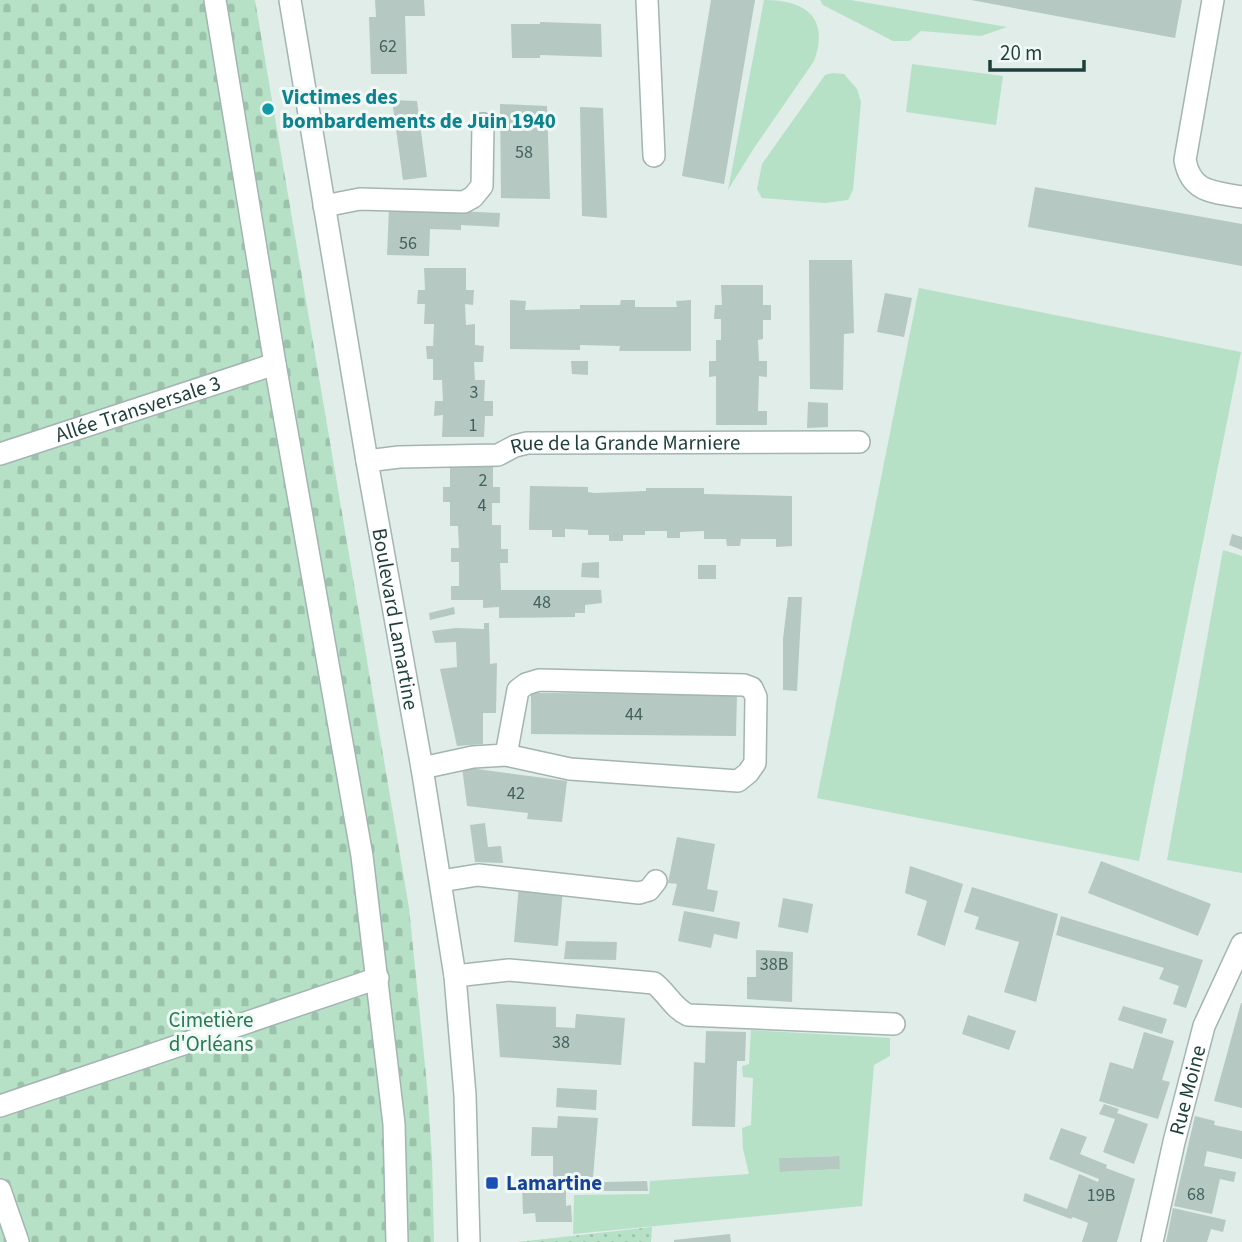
<svg xmlns="http://www.w3.org/2000/svg" width="1242" height="1242" font-family="'Source Sans 3',sans-serif">
  <style>
    .green { fill: #b6e1c7; fill-rule: evenodd }
    .cemetery { fill: url(#cemetery-stones) }
    .garden { fill: url(#garden-dots) }
    .building { fill: #b5c8c2 }
    .lines { fill: none; stroke-linecap: round; stroke-linejoin: round }
    .minor-casing { stroke: #a2b5b1; stroke-width: 24 }
    .minor { stroke: #fff; stroke-width: 21 }
    .culture-dot { fill: #0f9aa8; stroke: #f1f9f6; stroke-width: 2.5 }
    .transit-dot { fill: #1a4fb4; stroke: #f1f9f6; stroke-width: 2.5 }
    .labels { text-anchor: middle; stroke-width: 6; stroke-linejoin: round; paint-order: stroke }
    .number-label { font-size: 18px; fill: #44615d }
    .culture-label { font-size: 21px; font-weight: bold; fill: #0d838f; stroke: #f1f9f6; text-anchor: start }
    .street-label { font-size: 21px; fill: #1e3f3b; stroke: #f1f9f6 }
    .park-label { font-size: 21px; fill: #247b52; stroke: #f1f9f6 }
    .transit-label { font-size: 21px; font-weight: bold; fill: #164399; stroke: #f1f9f6; text-anchor: start }
  </style>
  <defs>
    <pattern id="cemetery-stones" width="16" height="16" patternUnits="userSpaceOnUse" patternTransform="scale(1.75)"><rect width="16" height="16" fill="#b6e1c7"/><path d="M2 7V4a2 2 0 0 1 4 0v3zM10 15v-3a2 2 0 0 1 4 0v3z" fill="#9cc2ac"/></pattern>
    <pattern id="garden-dots" width="8" height="8" patternUnits="userSpaceOnUse" patternTransform="scale(1.75)"><rect width="8" height="8" fill="#b6e1c7"/><path d="M2 2h.1M6 6h.1" fill="none" stroke="#9cc2ac" stroke-width="1.8" stroke-linecap="round"/></pattern>
  </defs>
  <rect width="100%" height="100%" fill="#e0ede9"/>
  <g class="green">
    <path d="M764,0C805,0 830,17 814,61L754,148L728,190Z"/>
    <path d="M820,0H851L1007,27L981,36L921,31L909,41H893L823,5Z"/>
    <path d="M912,64L1003,76L996,125L906,112Z"/>
    <path d="M833,73L844,74L857,89L861,102L853,190L848,200L825,203L762,198L757,189L762,164L825,75Z"/>
    <path d="M919,288L1241,352L1139,861L817,798Z"/>
    <path d="M1223,550L1242,556V873L1167,860Z"/>
    <path d="M751,1030L890,1038V1056L874,1065L862,1206L573,1234L574,1195L649,1194L650,1181L749,1174L743,1149L742,1128L751,1125L753,1078L743,1077L742,1066L749,1064ZM838,1156L840,1169L780,1172V1158Z"/>
  </g>
  <path class="cemetery" d="M0,0H255L409,908L427,1085L432,1158L434,1242H0Z"/>
  <path class="garden" d="M652,1227L651,1242H518Z"/>
  <g class="building">
    <path d="M375,0H424L425,16H405L407,74H371L369,17H376Z"/>
    <path d="M711,0H755L724,184L682,176Z"/>
    <path d="M971,0H1182L1175,38Z"/>
    <path d="M540,22L601,24L602,57L540,55V58H512L511,24H540Z"/>
    <path d="M392,100L417,101L427,177L403,180Z"/>
    <path d="M500,104L547,106L550,199L501,198Z"/>
    <path d="M580,107L603,108L607,218L582,216Z"/>
    <path d="M1035,187L1242,224V266L1028,227Z"/>
    <path d="M389,208L500,213L499,227L461,225V230L430,229L429,256L387,255Z"/>
    <path d="M809,260H852L854,333L844,334L843,390L810,389Z"/>
    <path d="M424,268H466V290H474L473,305L465,304L466,325L475,324V345L484,346L483,362H474L475,380H485L484,401H493V416H485L484,437H442L443,415L434,416L435,401H443L442,380H433V359H427L426,346H433L434,324H424L425,304H417L418,290H425Z"/>
    <path d="M721,285H763V305H771V320H763V339L758,340L759,361H767V377L759,376L758,411H767V425H716V376L709,377V361H716V340H721V319H714L715,305H722Z"/>
    <path d="M885,293L912,298L904,337L877,332Z"/>
    <path d="M510,300L526,301L525,310L580,309V305H620L621,300H635V307H677L676,301L691,300V351H619L620,346L580,345V350L510,349Z"/>
    <path d="M571,361H588V375L572,374Z"/>
    <path d="M808,402L828,403V427L807,428Z"/>
    <path d="M450,465H493V487H500V503H492V525H501V549H508V563H500L501,590H601L602,603L585,605V613H575V617L499,618V607L483,608V600H451V586H459V562H451V548H459L458,526H450V502H443V487H450Z"/>
    <path d="M530,486L588,487V492L594,493L646,491V488H704V494L792,496V546L776,547V539H741L740,546H727L726,539H704V531L680,532V538H667V531H645V535H623V541H609V535H588V530L565,529V537H552V530H529Z"/>
    <path d="M1232,534L1242,537V550L1229,545Z"/>
    <path d="M599,562V578L581,577L582,563Z"/>
    <rect x="698" y="565" width="18" height="14"/>
    <path d="M788,597H802L797,691L783,690V639Z"/>
    <path d="M454,607L455,614L430,620L429,613Z"/>
    <path d="M484,623H489L490,664L497,663L496,713H483V744L457,746L440,669L457,667L456,642L435,643L432,631L456,628L484,629Z"/>
    <path d="M531,693L737,694L736,736L531,734Z"/>
    <path d="M462,767L567,781L562,822L527,819L528,813L467,806Z"/>
    <path d="M485,823L488,847L501,846L503,863L475,862L470,825Z"/>
    <path d="M677,837L715,844L707,889L718,891L714,912L672,905L677,884L668,883Z"/>
    <path d="M1101,861L1211,904L1198,936L1088,893Z"/>
    <path d="M910,866L963,884L945,946L917,935L927,901L905,893Z"/>
    <path d="M519,885L563,890L558,946L514,942Z"/>
    <path d="M972,887L1058,914L1036,1002L1004,992L1019,942L975,929L979,917L964,912Z"/>
    <path d="M783,898L813,904L808,933L778,927Z"/>
    <path d="M684,911L740,922L737,939L714,934L711,948L678,941Z"/>
    <path d="M1061,916L1203,960L1186,1008L1173,1004L1179,986L1159,979L1164,968L1056,935Z"/>
    <path d="M566,941L617,942L616,960L564,959Z"/>
    <path d="M756,950L793,952L792,1002L747,999V977H756Z"/>
    <path d="M1241,1003H1242V1108L1214,1101Z"/>
    <path d="M496,1004L556,1007V1027L575,1028L576,1014L625,1018L621,1065L500,1057Z"/>
    <path d="M1123,1006L1167,1019L1162,1034L1118,1020Z"/>
    <path d="M968,1015L1016,1031L1009,1050L962,1034Z"/>
    <path d="M706,1031L746,1032L745,1061H737L735,1127L692,1126L694,1062L705,1063Z"/>
    <path d="M1144,1032L1174,1041L1162,1080L1170,1082L1158,1119L1099,1101L1110,1062L1133,1069Z"/>
    <path d="M557,1088L597,1090L596,1110L556,1107Z"/>
    <path d="M1104,1104L1119,1109L1117,1113L1148,1124L1134,1164L1103,1152L1115,1119L1099,1114Z"/>
    <path d="M558,1116L598,1118L593,1177H553V1156H531L532,1127L557,1128Z"/>
    <path d="M1195,1116L1215,1121L1214,1125L1242,1131V1159L1207,1151L1204,1166L1236,1172L1234,1182L1220,1179L1212,1214L1174,1206Z"/>
    <path d="M1061,1128L1087,1137L1080,1154L1107,1165L1106,1168L1135,1179L1117,1242H1082L1088,1223L1073,1217L1071,1219L1023,1201L1025,1193L1067,1209L1079,1174L1098,1182L1099,1179L1049,1159Z"/>
    <path d="M839,1156L840,1169L780,1172L779,1158Z"/>
    <path d="M647,1181L648,1191H587L586,1187L566,1188V1206L571,1205L572,1222H536L535,1213L523,1214L522,1184Z"/>
    <path d="M1173,1208L1226,1220L1223,1232L1211,1229L1207,1242H1166Z"/>
    <path d="M730,1234L731,1242H674V1240Z"/>
  </g>
  <g class="lines">
    <g class="minor-casing">
      <g id="minor">
        <path d="M215,0L275,364L362,856L394,1124L397,1242"/>
        <path id="s1" d="M290,0L367,461L422,768L455,976L465,1095L469,1242"/>
        <path d="M647,0L654,156"/>
        <path d="M1213,0L1185,160C1191,193 1214,192 1242,197"/>
        <path d="M324,206L360,199L464,202L473,197L482,186L483,124"/>
        <path id="s2" d="M0,454L275,364"/>
        <path id="s3" d="M367,461L399,457L498,455L515,446L527,443L859,442"/>
        <path d="M422,768L473,757L506,755L570,769L738,781L748,773L755,763L756,697L752,688L744,685L539,680L526,684L518,690L506,755"/>
        <path d="M441,881L478,875L639,893L649,890L656,881"/>
        <path d="M455,976L509,970L654,983C667,993 673,1008 688,1015L894,1024"/>
        <path d="M0,1106L378,978"/>
        <path d="M0,1190L18,1242"/>
        <path id="s4" d="M1152,1242L1174,1142L1204,1026L1242,944"/>
      </g>
    </g>
    <use href="#minor" class="minor"/>
  </g>
  <circle class="culture-dot" cx="268" cy="109" r="7"/>
  <rect class="transit-dot" x="485" y="1176" width="14" height="14" rx="3.5"/>
  <g class="labels">
    <g class="number-label">
      <text x="388" y="52">62</text>
      <text x="524" y="158">58</text>
      <text x="408" y="249">56</text>
      <text x="474" y="398">3</text>
      <text x="473" y="431">1</text>
      <text x="483" y="486">2</text>
      <text x="482" y="511">4</text>
      <text x="542" y="608">48</text>
      <text x="634" y="720">44</text>
      <text x="516" y="799">42</text>
      <text x="774" y="970">38B</text>
      <text x="561" y="1048">38</text>
      <text x="1196" y="1200">68</text>
      <text x="1101" y="1201">19B</text>
    </g>
    <g class="culture-label">
      <text x="282" y="104">Victimes des<tspan x="282" dy="24">bombardements de Juin 1940</tspan></text>
    </g>
    <g class="street-label">
      <text dy="7" stroke="none"><textPath href="#s2" startOffset="145">Allée Transversale 3</textPath></text>
      <text dy="7" stroke="none"><textPath href="#s3" startOffset="261">Rue de la Grande Marniere</textPath></text>
      <text dy="7" stroke="none"><textPath href="#s1" startOffset="628">Boulevard Lamartine</textPath></text>
      <text dy="7" stroke="none"><textPath href="#s4" startOffset="156">Rue Moine</textPath></text>
    </g>
    <g class="park-label">
      <text x="211" y="1027">Cimetière<tspan x="211" dy="24">d'Orléans</tspan></text>
    </g>
    <g class="transit-label">
      <text x="506" y="1190">Lamartine</text>
    </g>
  </g>
  <path d="M990 60v10h94v-10" fill="none" stroke="#1e3f3b" stroke-width="3.5"/>
  <text x="1000" y="60" font-size="21" fill="#1e3f3b" stroke="#f1f9f6" stroke-width="5" paint-order="stroke">20 m</text>
</svg>
